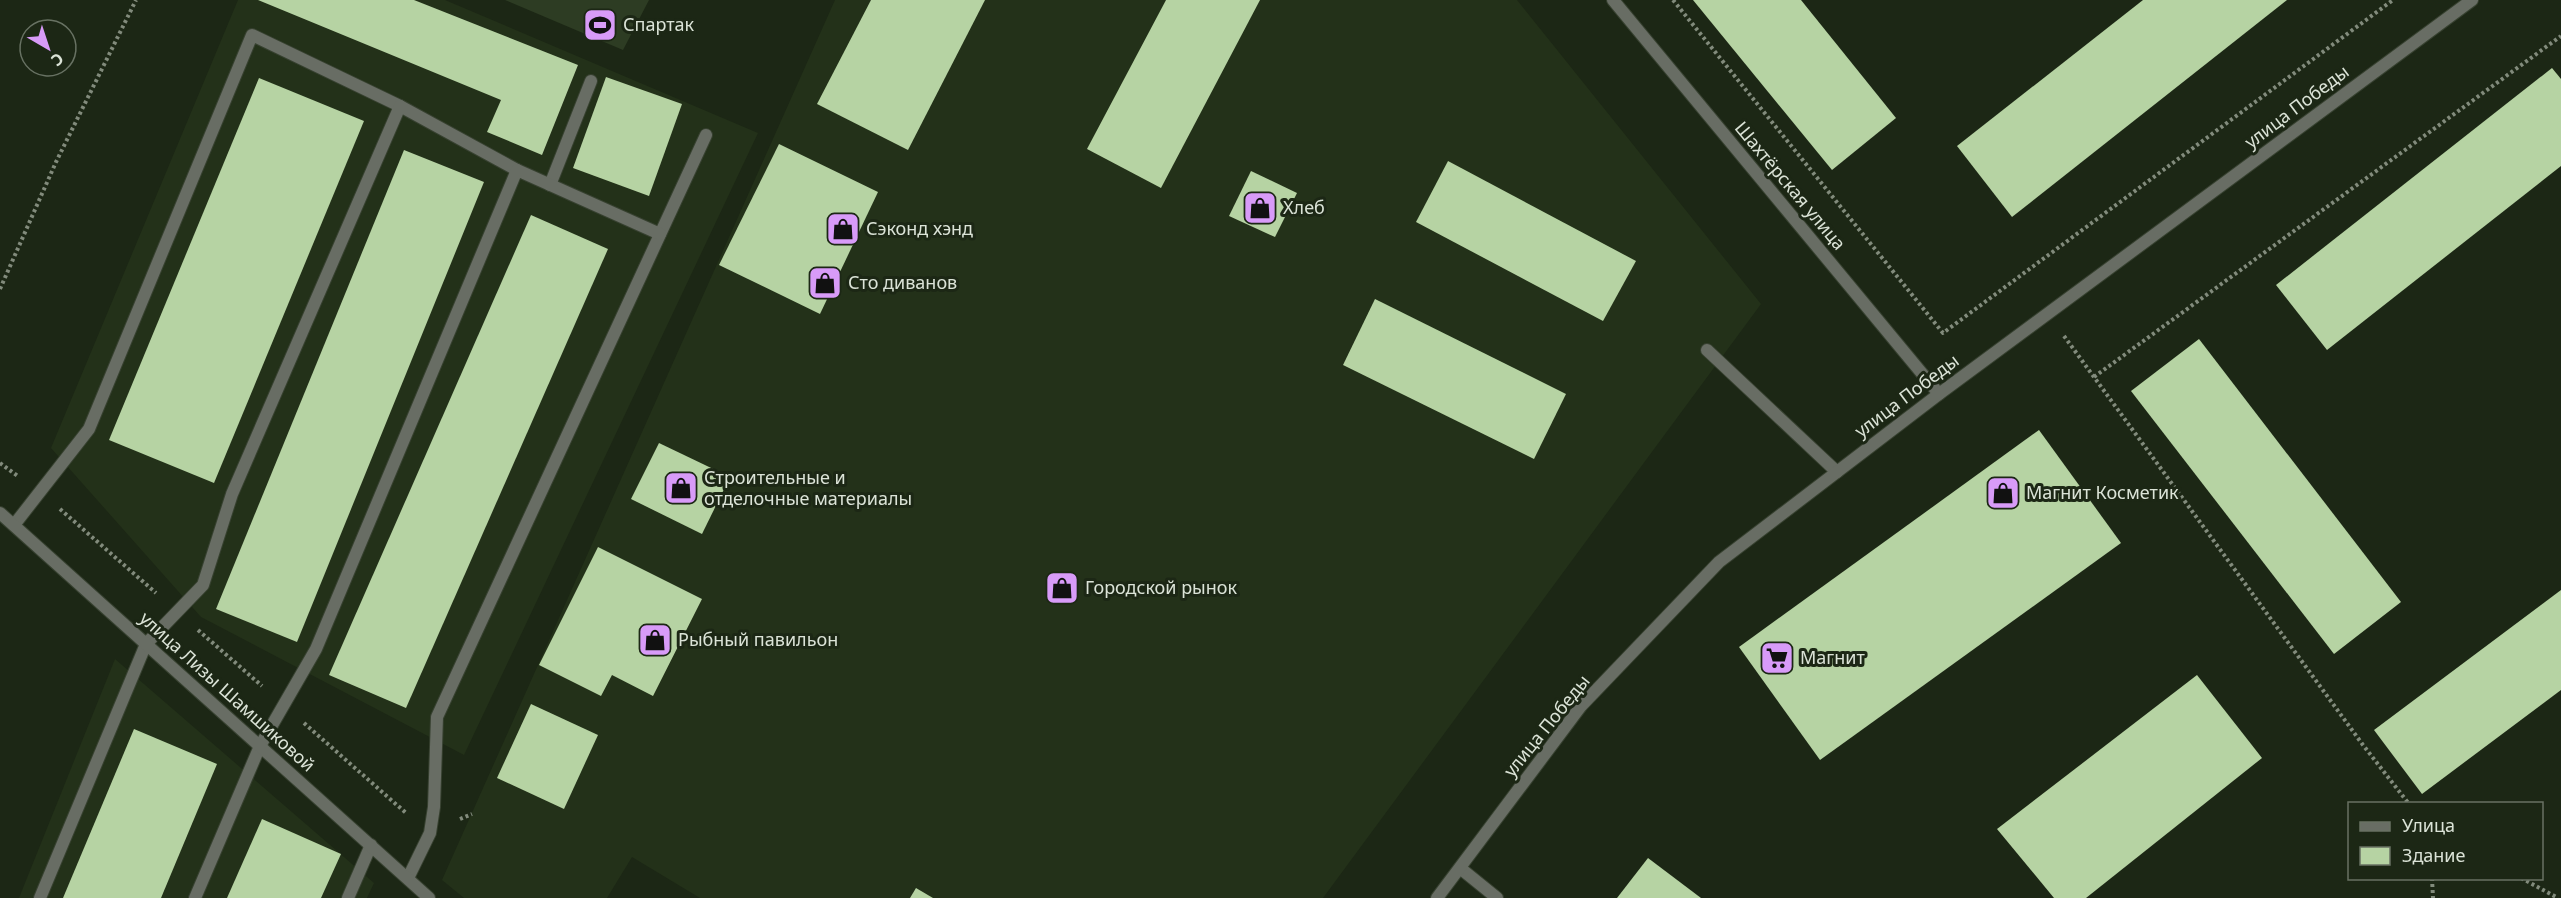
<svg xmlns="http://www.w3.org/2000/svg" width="2561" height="898" font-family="'Noto Sans',sans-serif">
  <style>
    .built { fill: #233119 }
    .green { fill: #2d3c23 }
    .building { fill: #b6d3a3 }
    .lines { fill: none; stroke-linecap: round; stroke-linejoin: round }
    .service-casing { stroke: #374130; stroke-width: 14 }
    .minor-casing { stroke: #374130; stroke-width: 14 }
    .path { stroke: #828b7c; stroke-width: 4; stroke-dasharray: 3 3; stroke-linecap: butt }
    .service { stroke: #686d64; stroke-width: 12 }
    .minor { stroke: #686d64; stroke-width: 12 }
    .labels { text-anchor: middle; stroke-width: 6; stroke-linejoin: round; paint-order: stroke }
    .poi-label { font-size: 18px; fill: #dbe3d7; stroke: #1c2715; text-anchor: start }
    .street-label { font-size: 18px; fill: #dbe3d7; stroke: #1c2715 }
  </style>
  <rect width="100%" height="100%" fill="#1c2715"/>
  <g class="built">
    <path d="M238,0H445L758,133L464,755L201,617L51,448Z"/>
    <path d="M835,0H1517L1761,304L1323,898H700L632,857L607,898H464L442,880Z"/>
    <path d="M115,659L374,883L367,898H19Z"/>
  </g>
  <path class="green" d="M505,0H649L623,50Z"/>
  <g class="building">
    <path d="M258,0H414L578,65L542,155L487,132L501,100Z"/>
    <path d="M871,0H985L908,150L817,104Z"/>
    <path d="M1166,0H1260L1161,188L1087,149Z"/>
    <path d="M1693,0H1801L1896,118L1832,170Z"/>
    <path d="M2143,0H2287L2012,217L1957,146Z"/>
    <path d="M2552,68L2561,79V166L2327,350L2276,285Z"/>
    <path d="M606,77L682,104L649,196L573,168Z"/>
    <path d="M259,78L364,121L214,483L109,440Z"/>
    <path d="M779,144L878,192L820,314L719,265Z"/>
    <path d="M404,150L484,182L297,642L216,609Z"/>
    <path d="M1448,161L1636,261L1603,321L1416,222Z"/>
    <path d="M1251,171L1297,193L1275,237L1229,216Z"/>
    <path d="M531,215L608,249L406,708L329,675Z"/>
    <path d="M1375,299L1566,394L1534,459L1343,365Z"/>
    <path d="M2199,339L2401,602L2334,654L2131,391Z"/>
    <path d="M2039,430L2121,543L1820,760L1739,647Z"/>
    <path d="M659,443L730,477L702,534L631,499Z"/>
    <path d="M598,547L702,599L653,696L612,675L601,696L539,665Z"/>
    <path d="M2561,590V690L2422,794L2374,730Z"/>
    <path d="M2197,675L2262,758L2086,898H2054L1997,829Z"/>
    <path d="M531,704L598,735L564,809L497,778Z"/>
    <path d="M134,729L217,764L161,898H63Z"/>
    <path d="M262,819L341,854L321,898H227Z"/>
    <path d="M1648,858L1701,898H1617Z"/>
    <path d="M916,888L933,898H910Z"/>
  </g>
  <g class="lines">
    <g class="service-casing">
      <g id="service">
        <path d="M550,185L591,81"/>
        <path d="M1707,350L1837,472"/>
        <path d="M14,525L89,429L252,35L400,106"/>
        <path d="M1460,868L1497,898"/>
        <path d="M408,878L430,833L434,807L437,717L706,135"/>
        <path d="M40,898L146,644L203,585L232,494L400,106L517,170"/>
        <path d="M195,898L260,746L316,649L517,170L660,234"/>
        <path d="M348,898L371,845"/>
      </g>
    </g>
    <g class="minor-casing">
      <g id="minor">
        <path d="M1613,0L1939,394"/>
        <path d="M0,513L429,898"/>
        <path d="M1437,898L1581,706L1719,562L1939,394L2472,0"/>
      </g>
    </g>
    <g class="path">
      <path d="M1673,0L1943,333L2393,0"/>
      <path d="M0,289L56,162L136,0"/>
      <path d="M2064,336L2363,745L2409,804"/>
      <path d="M2094,377L2561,36"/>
      <path d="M0,463L19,477"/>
      <path d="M60,509L156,593"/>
      <path d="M198,630L262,686"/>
      <path d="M304,723L406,813"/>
      <path d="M460,819L472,814"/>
      <path d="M2432,878L2433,898"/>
      <path d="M2521,878L2558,898"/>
    </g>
    <use href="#service" class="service"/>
    <use href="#minor" class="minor"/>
  </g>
  <defs>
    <g id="stadium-square" transform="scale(1.725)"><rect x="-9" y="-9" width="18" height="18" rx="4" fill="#d89bf8" stroke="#1c2715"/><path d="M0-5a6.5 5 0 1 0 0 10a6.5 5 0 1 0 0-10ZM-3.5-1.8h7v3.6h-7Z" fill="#111"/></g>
    <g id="shop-square" transform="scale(1.725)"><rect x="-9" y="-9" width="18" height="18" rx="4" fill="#d89bf8" stroke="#1c2715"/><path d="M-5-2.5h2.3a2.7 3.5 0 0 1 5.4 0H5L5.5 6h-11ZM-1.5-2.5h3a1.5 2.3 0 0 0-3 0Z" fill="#111"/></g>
    <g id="supermarket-square" transform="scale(1.725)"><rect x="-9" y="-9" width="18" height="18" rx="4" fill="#d89bf8" stroke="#1c2715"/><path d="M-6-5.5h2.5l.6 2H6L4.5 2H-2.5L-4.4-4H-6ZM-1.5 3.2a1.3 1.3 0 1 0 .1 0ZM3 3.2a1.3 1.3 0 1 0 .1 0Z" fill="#111"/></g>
  </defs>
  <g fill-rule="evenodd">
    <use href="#stadium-square" x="600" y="25"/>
    <use href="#shop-square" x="1260" y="208"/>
    <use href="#shop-square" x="843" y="229"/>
    <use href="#shop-square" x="825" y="283"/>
    <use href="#shop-square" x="681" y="488"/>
    <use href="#shop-square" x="2003" y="493"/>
    <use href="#shop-square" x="1062" y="588"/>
    <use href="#shop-square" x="655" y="640"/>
    <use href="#supermarket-square" x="1777" y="658"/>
  </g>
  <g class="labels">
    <g class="poi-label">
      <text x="623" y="31">Спартак</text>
      <text x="1283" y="214">Хлеб</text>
      <text x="866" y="235">Сэконд хэнд</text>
      <text x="848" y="289">Сто диванов</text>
      <text x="704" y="484">Строительные и<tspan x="704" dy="21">отделочные материалы</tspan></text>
      <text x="2026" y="499">Магнит Косметик</text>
      <text x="1085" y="594">Городской рынок</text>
      <text x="678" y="646">Рыбный павильон</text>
      <text x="1800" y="664">Магнит</text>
    </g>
    <g class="street-label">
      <text transform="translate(2297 107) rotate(-37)" y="6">улица Победы</text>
      <text transform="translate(1790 186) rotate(50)" y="6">Шахтёрская улица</text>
      <text transform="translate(1907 396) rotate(-37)" y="6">улица Победы</text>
      <text transform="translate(227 692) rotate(42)" y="6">улица Лизы Шамшиковой</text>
      <text transform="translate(1547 726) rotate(-51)" y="6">улица Победы</text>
    </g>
  </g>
  <rect x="2348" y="802" width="195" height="78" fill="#1c2715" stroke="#687263" stroke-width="1.5"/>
  <rect x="2360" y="822" width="30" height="9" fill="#686d64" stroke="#687263" stroke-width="1.5"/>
  <text x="2402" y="832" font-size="18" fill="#dbe3d7">Улица</text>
  <rect x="2360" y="847" width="30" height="18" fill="#b6d3a3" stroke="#687263" stroke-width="1.5"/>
  <text x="2402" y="862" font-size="18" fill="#dbe3d7">Здание</text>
  <g transform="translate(48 48) rotate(141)"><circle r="28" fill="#1c2715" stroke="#687263" stroke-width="1.5"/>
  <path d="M0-4.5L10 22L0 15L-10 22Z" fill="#d89bf8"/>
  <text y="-9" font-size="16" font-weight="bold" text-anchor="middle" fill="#dbe3d7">С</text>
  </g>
</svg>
